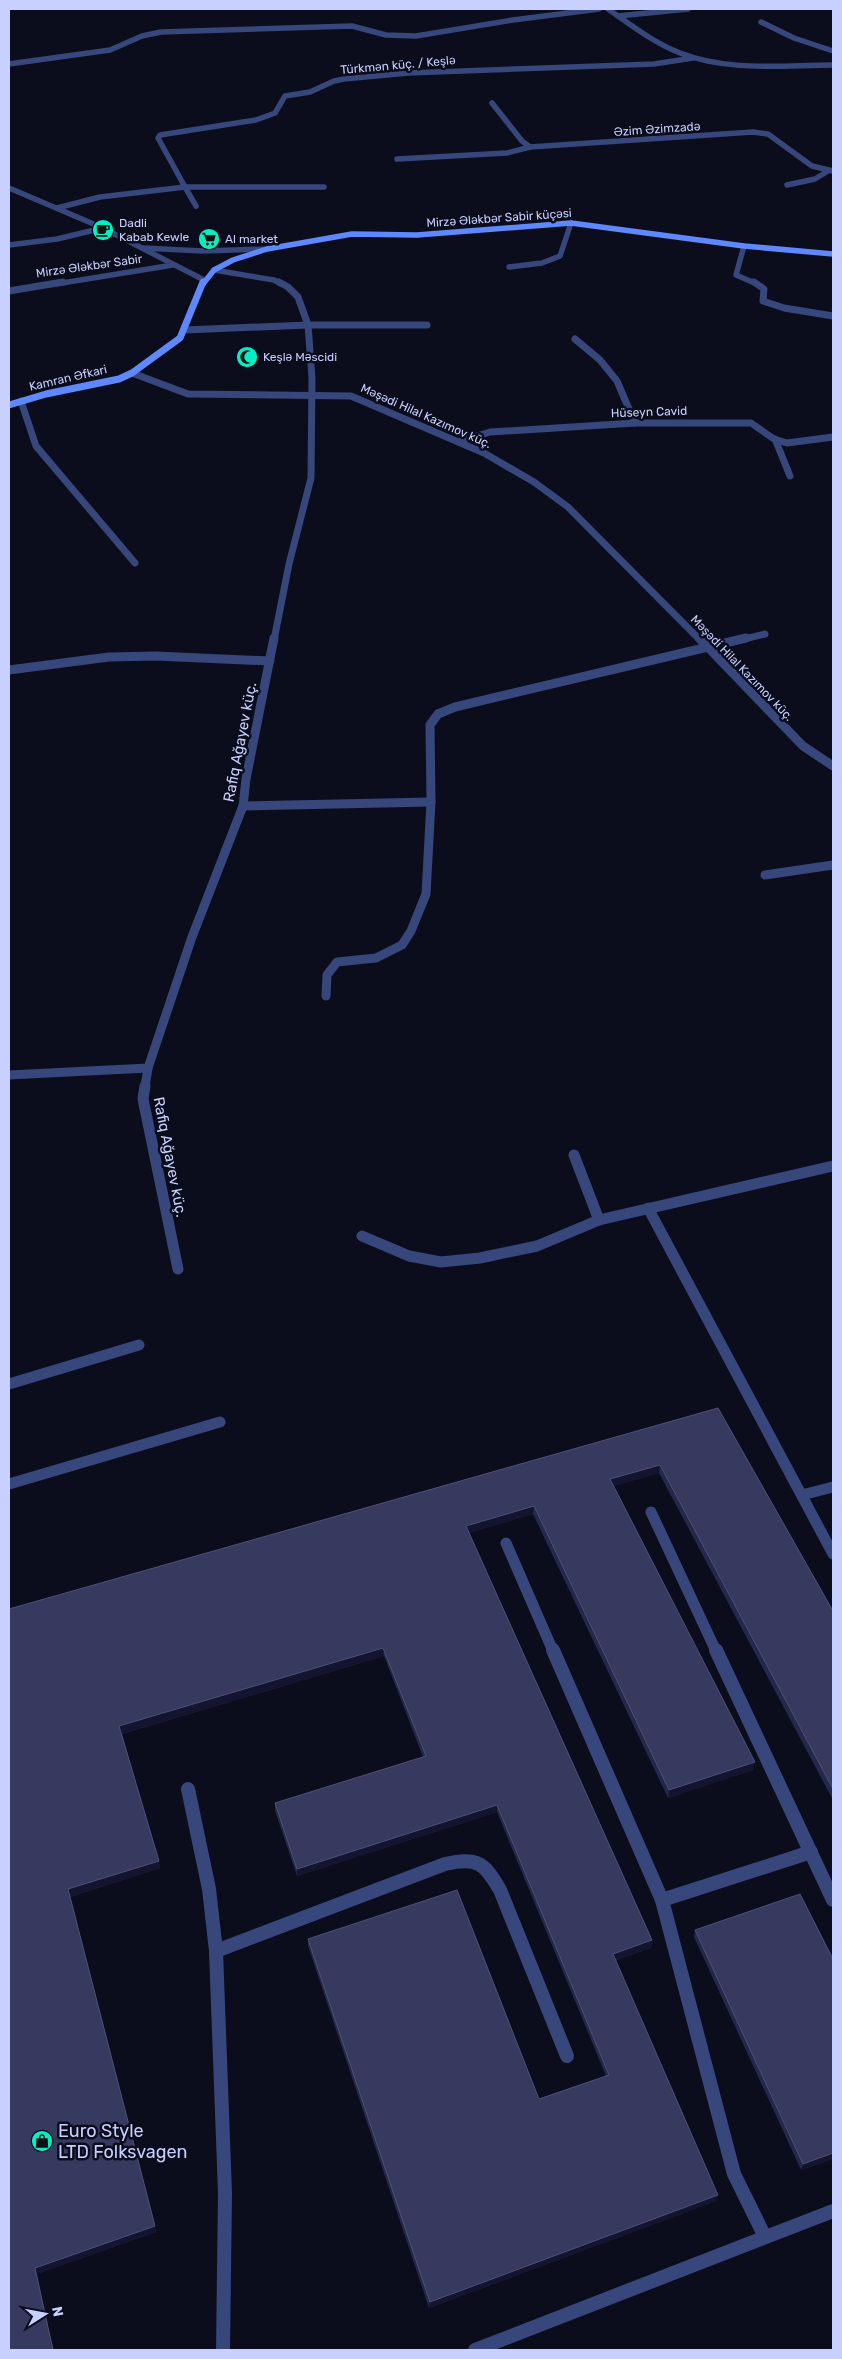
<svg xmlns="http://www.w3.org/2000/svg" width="842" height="2359" font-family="Rubik,sans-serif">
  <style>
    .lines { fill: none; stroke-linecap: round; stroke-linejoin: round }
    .lane-far2 { stroke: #37477b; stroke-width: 7 }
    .lane-far1 { stroke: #37477b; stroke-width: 11 }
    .lane { stroke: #37477b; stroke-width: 14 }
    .street-far4 { stroke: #37477b; stroke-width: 5.5 }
    .street-far3 { stroke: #37477b; stroke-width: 7 }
    .street-far2 { stroke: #37477b; stroke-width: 9 }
    .street-far1 { stroke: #37477b; stroke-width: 11 }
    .street { stroke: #37477b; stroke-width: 14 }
    .secondary-far1 { stroke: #5f88fd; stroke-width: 5.5 }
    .secondary { stroke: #5f88fd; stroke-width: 7 }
    .wall { fill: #24284b }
    .shaded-wall { fill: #131530 }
    .building { fill: #363a5e; stroke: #4c5177 }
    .labels { text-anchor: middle; stroke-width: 5; stroke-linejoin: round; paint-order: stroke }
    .far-street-label { font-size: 12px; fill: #c7d0fe; stroke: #0b0d1c }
    .far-poi-label { font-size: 12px; fill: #c7d0fe; stroke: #0b0d1c; text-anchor: start }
    .street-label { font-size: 15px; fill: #c7d0fe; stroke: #0b0d1c }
    .near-poi-label { font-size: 18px; fill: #c7d0fe; stroke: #0b0d1c; text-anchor: start }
  </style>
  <rect width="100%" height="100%" fill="#0b0d1c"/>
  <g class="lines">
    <path class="lane-far2" d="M185,330L308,325H427"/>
    <g class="lane-far1">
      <path d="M9,1384L139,1345"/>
      <path d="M9,1484L220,1422"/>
      <path d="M802,1495L833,1487"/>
      <path d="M651,1512L716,1651"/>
      <path d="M506,1543L553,1651"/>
    </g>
    <g class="lane">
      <path d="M553,1650L662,1900L734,2174L765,2237"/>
      <path d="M716,1650L833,1900"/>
      <path d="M188,1789L209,1889L216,1951L225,2193L223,2350"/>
      <path d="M662,1900L811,1852"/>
      <path d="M216,1951L445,1864C477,1857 484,1862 500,1890L567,2056"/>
    </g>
    <g class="street-far4">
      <path d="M608,9C631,25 654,43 680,53C729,72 782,65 833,65"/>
      <path d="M618,16L688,9"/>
      <path d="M761,22L794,38L833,51"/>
      <path d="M9,64L110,50L142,36L161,32L352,26L386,35L416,36L513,20L599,9"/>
      <path d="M492,103L522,141L530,147L753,132L768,134L812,166L833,171"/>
      <path d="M397,159L507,153L530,147"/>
      <path d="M787,185L815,179L828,171"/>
      <path d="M9,188L103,228L204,280"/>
      <path d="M196,206L185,187H324"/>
      <path d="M57,208L100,197L185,187L158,138L160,135L256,120L275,113L285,96L310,92L334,81L344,79L408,73L654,64L693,58"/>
      <path d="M9,245L57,239L103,228"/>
      <path d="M744,246L736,275L757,284"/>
      <path d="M143,248L203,251L267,249"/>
      <path d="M509,267L542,263L560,256L571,223"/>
      <path d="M214,270L274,280L281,284"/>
      <path d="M56,284L173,265"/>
    </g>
    <g class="street-far3">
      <path d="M754,282L764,289L763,301L784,308L833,316"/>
      <path d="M9,291L63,282"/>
      <path d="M575,339L600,360L617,381L635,423"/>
      <path d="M132,373L188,394L351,396L484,453L534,482L568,507L700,640"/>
      <path d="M21,401L36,446L135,563"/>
      <path d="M775,439L790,476"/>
      <path d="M461,441L490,432L635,423H751L774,439L787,443L833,437"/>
      <path d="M274,640L289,564L311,478L312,378L308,325L298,297L288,287L279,282"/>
      <path d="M740,640L765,634"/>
    </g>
    <g class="street-far2">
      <path d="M699,638L803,746L833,766"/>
      <path d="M9,670L109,657L156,656L270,661"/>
      <path d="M243,806L431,802"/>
      <path d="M765,875L833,865"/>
      <path d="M326,996L327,975L337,962L376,958L402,945L411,931L426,894L431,802L430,725L438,714L455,707L746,638"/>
      <path d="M9,1075L148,1068"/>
      <path d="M145,1087L148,1068L192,937L243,806L246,779L274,638"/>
    </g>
    <g class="street-far1">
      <path d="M145,1086L143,1099L178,1269"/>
      <path d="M574,1155L599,1220"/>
      <path d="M648,1208L833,1554"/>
      <path d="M362,1236L409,1256L441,1262L480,1258L537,1246L599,1220L833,1166"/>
    </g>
    <path class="street" d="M475,2350L833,2211"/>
    <path class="secondary-far1" d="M203,284L214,270L233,260L267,249L352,234L417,235L571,223L744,246L833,254"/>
    <path class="secondary" d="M9,405L46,394L119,379L132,373L180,338L203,282"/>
  </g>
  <g class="wall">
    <path d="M718,1408L833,1611V1800L659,1473L613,1486L753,1770L668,1798L533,1514L469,1533L652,1940L651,1948L616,1960L716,2201L429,2308L308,1946V1939L539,2099L606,2076L497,1812L297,1876L275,1811V1803L423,1757L384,1656L122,1734L159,1861L160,1868L70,1897L156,2232L37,2274L9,2350V1609Z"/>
    <path d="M695,1930L833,1959V2159L801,2170L694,1937Z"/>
  </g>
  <g class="shaded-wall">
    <path d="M660,1465L659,1473L609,1487L610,1479Z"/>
    <path d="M534,1506L533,1514L466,1534V1526Z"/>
    <path d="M383,1648L384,1656L121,1734L119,1726Z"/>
    <path d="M755,1762L753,1770L668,1798L669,1790Z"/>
    <path d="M497,1805V1812L297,1876V1869Z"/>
    <path d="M159,1861L160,1868L69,1897L68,1889Z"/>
    <path d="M652,1940L651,1948L612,1961L613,1954Z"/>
    <path d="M833,2153V2159L801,2170L803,2164Z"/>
    <path d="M718,2195L716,2201L429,2308L430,2302Z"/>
    <path d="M155,2226L156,2232L37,2274L54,2350H53L35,2268Z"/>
  </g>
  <g class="building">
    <path d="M718,1408L833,1611V1789L660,1465L610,1479L755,1762L669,1790L534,1506L466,1526L652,1940L613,1954L718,2195L430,2302L308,1939L457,1890L539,2099L609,2075L497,1805L297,1869L275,1803L426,1756L383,1648L119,1726L159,1861L68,1889L155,2226L35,2268L53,2350H9V1609Z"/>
    <path d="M800,1894L833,1959V2153L803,2164L695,1930Z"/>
  </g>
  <defs>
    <g id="cafe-disc" transform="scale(1.125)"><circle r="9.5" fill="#03efc4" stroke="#0b0d1c"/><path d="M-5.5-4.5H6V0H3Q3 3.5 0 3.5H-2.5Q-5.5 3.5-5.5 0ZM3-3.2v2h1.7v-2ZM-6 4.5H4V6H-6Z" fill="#111"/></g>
    <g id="supermarket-disc" transform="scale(1.125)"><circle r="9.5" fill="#03efc4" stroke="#0b0d1c"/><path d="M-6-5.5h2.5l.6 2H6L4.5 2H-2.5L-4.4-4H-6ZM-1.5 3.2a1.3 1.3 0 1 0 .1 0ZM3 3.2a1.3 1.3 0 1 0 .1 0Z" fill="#111"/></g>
    <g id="mosque-disc" transform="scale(1.125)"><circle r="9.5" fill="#03efc4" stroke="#0b0d1c"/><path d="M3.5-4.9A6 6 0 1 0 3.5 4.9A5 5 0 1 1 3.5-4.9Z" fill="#111"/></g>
    <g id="shop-disc" transform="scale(1.125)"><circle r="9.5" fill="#03efc4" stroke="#0b0d1c"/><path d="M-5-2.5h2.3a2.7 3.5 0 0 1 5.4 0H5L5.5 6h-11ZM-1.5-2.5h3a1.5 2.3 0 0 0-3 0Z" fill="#111"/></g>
  </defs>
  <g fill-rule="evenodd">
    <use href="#cafe-disc" x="103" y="230"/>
    <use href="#supermarket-disc" x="209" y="239"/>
    <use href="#mosque-disc" x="247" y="357"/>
    <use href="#shop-disc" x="42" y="2141"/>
  </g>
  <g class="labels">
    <g class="far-street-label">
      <text transform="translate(398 65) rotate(-5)" y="4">Türkmən küç. / Keşlə</text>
      <text transform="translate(657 129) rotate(-4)" y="4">Əzim Əzimzadə</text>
      <text transform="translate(499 218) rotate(-4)" y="4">Mirzə Ələkbər Sabir küçəsi</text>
      <text transform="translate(89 266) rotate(-8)" y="4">Mirzə Ələkbər Sabir</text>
      <text transform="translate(68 378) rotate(-13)" y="4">Kamran Əfkari</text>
      <text transform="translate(649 412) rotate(-2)" y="4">Hüseyn Cavid</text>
      <text transform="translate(426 416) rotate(24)" y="4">Məşədi Hilal Kazımov küç.</text>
      <text transform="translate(742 668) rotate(46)" y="4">Məşədi Hilal Kazımov küç.</text>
    </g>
    <g class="far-poi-label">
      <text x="119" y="227">Dadli<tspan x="119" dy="14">Kabab Kewle</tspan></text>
      <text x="225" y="243">Al market</text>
      <text x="263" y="361">Keşlə Məscidi</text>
    </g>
    <g class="street-label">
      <text transform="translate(240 742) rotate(-79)" y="5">Rafiq Ağayev küç.</text>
      <text transform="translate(170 1157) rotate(79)" y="5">Rafiq Ağayev küç.</text>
    </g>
    <g class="near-poi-label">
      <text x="58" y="2137">Euro Style<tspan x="58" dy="21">LTD Folksvagen</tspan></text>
    </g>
  </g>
  <rect width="842" height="2359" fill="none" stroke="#c7d0fe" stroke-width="20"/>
  <g transform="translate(45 2314) rotate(79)" stroke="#0b0d1c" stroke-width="4" paint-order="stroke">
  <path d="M0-4L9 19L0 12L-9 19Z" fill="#c7d0fe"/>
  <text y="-8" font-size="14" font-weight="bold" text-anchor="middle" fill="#c7d0fe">N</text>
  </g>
</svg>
